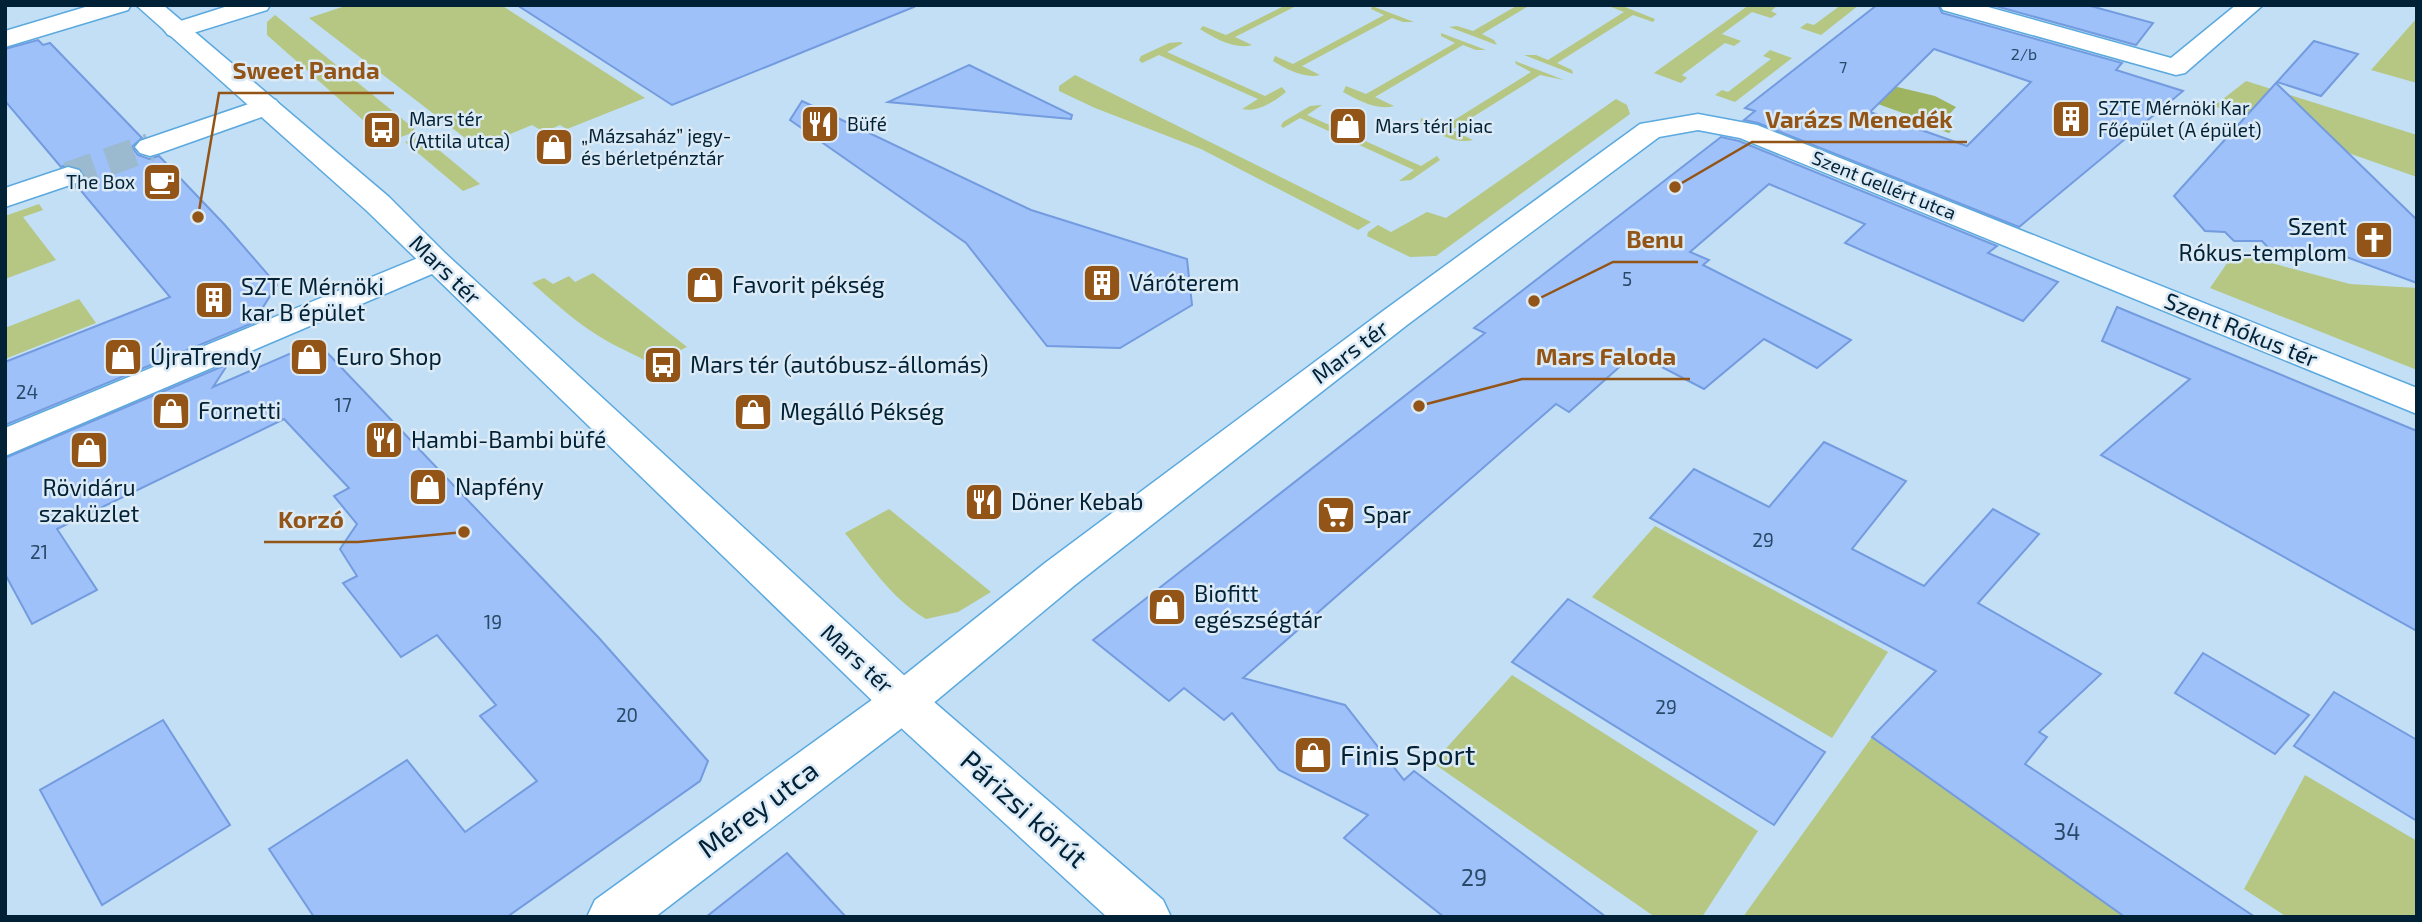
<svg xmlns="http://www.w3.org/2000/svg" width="2422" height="922" font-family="'Exo 2',sans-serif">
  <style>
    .green { fill: #b5c782 }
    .forest { fill: #9fb460 }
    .building { fill: #9ec1fa; stroke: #739bdf; stroke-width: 2; fill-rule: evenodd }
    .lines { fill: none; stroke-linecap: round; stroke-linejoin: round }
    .minor-tunnel { stroke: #9bb9cf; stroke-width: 28; stroke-dasharray: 28 14; stroke-linecap: butt }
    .minor-casing { stroke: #5ba9de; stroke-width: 3 }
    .major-casing { stroke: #5ba9de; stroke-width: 3 }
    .minor { fill: #fff; fill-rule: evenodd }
    .major { fill: #fff; fill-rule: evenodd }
    .labels { text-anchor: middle; stroke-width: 5; stroke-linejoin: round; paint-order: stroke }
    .far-number-label { font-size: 16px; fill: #284967 }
    .far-poi-label { font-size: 19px; fill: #002136; stroke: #dbeaf5; text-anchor: start }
    .far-street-label { font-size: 19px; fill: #002136; stroke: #dbeaf5 }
    .number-label { font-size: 19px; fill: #284967 }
    .poi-label { font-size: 23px; fill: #002136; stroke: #dbeaf5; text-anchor: start }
    .street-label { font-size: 23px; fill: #002136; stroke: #dbeaf5 }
    .near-number-label { font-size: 23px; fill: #284967 }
    .near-poi-label { font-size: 28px; fill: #002136; stroke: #dbeaf5; text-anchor: start }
    .near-street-label { font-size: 28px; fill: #002136; stroke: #dbeaf5 }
    .leader { fill: none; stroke: #925517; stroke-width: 2.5 }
    .callout-dot { fill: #925517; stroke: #dbeaf5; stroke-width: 2.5 }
    .callout-label { font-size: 24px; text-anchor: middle; font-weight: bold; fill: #925517; stroke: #dbeaf5; stroke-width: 5; stroke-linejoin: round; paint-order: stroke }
  </style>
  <rect width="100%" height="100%" fill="#c2dff5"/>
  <g class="green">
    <path d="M348,5H501L645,98L567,129L560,125L544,132L532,125L501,138L505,142L482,151L309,18Z"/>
    <path d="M1286,5H1298L1235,37L1252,45C1235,50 1214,38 1200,29L1203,26L1226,35Z"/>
    <path d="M1518,5H1530L1482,34L1494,40L1497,45L1449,27L1457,26L1473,31Z"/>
    <path d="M1606,5H1620L1655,19L1653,22L1633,15L1557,63L1572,70L1573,74L1524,55H1536L1548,60L1624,12Z"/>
    <path d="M1749,5H1778L1771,11L1777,14L1771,18L1752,12L1722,34L1741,41L1734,46L1725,43L1682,75L1687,78L1681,83L1654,73Z"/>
    <path d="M1841,5H1859L1821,35L1800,28L1807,23L1814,25Z"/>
    <path d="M1372,6L1414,22H1403L1392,18L1302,66L1320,75C1305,79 1286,69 1273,61L1275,56L1293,64L1384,15L1371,9Z"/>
    <path d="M275,15L417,131L401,137L385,125L373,129L267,35V22Z"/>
    <path d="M2417,18V83L2371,70Z"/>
    <path d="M1441,33L1486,50H1476L1463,45L1375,97L1394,106C1377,111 1358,100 1343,92L1346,86L1366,94L1455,43L1441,36Z"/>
    <path d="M1180,42L1183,43L1167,52L1265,96L1282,87L1286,92C1275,101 1257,113 1242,109L1258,99L1159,55L1142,63L1139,60L1141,56L1169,43Z"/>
    <path d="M1770,50L1792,58L1735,102L1715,95L1722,90L1728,92L1771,59L1763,56Z"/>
    <path d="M1515,61L1564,80L1540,75L1452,130L1473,140C1457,145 1434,132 1420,124L1421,118L1443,127L1531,72L1516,64Z"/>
    <path d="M1075,75L1371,222L1358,230L1201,149L1095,108L1059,91V86Z"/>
    <path d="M2246,81L2417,135V177L2214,106Z"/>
    <path d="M1616,99L1627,105L1630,114L1436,256L1410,257L1367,236L1368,232L1378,225L1391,232L1427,212L1446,218Z"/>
    <path d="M1322,105L1307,115L1421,166L1437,156L1440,160L1411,180L1399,181L1414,170L1300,118L1283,128L1281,126L1283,122L1310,106Z"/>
    <path d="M422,136L480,184L463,191L405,142Z"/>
    <path d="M39,204L43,210L23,217L56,260L5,279V216Z"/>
    <path d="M2234,253L2350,284L2417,288V370L2210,288Z"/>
    <path d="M593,273L687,347L651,364C637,355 621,349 607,341C579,325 556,304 532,283L544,278L553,284L569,276L575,282Z"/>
    <path d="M79,299L96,323L5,359V328Z"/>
    <path d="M889,509L991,592L958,612L926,619C892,599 869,564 845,533Z"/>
    <path d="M1655,526L1888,652L1832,738L1592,597Z"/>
    <path d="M1512,675L1758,831L1702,917H1655L1433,763Z"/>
    <path d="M1872,737L2125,917H1743Z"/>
    <path d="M2305,775L2417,841V917H2287L2244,889Z"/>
  </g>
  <path class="forest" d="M1860,78L1935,96L1956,107L1942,122L1955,126L1949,133L1924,124L1925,121L1853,95Z"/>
  <g class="building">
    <path d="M517,5H913L914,7L672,105Z"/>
    <path d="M1877,5H1938L1942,13L2122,63L2116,70L2183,91L2019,227L1758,123L1744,120L1755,111L1745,108ZM1934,49L2031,82L1967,146L1870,112Z"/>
    <path d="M1992,5H2087L2153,23L2136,45Z"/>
    <path d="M38,40L43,45L50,43L142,138L132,147L138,155L149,159L159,156L224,224L277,285L253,323L5,425V362L170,297L77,186L85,177L81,169L69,164L61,167L5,101V49Z"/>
    <path d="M2314,41L2358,54L2321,96L2277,82Z"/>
    <path d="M969,65L1072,115L1071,119L888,102Z"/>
    <path d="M2276,83L2417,220V283L2341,255L2273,253L2262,241H2234L2225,232L2205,231L2174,196Z"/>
    <path d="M802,101L1031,210L1187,259L1192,305L1120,348L1047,346L966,243L790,120Z"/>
    <path d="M1721,137L1739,141L1997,246L1988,253L2058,282L2023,321L1845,243L1865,224L1769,184L1690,252L1709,260L1703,265L1851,340L1817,368L1764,339L1704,389L1635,353L1569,412L1556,404L1243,678L1345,705L1404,780L1414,771L1606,917H1444L1344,838L1368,815L1279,770L1232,713L1224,720L1184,688L1169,701L1093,640L1485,333L1474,328Z"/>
    <path d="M2117,307L2417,431V631L2101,455L2190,379L2102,341Z"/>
    <path d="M317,342L599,638L708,761L700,781L507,917H314L269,849L407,760L465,832L537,781L480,716L496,705L437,635L401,657L343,583L357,576L340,549L357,524L334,496L349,488L284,419L57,529L97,590L32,624L5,574V458L228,364L213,387Z"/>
    <path d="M1824,442L1906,481L1852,549L1924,586L1993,509L2039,534L1978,603L2101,674L2039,732L2047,737L2025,764L2255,917H2125L1872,737L1936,671L1650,518L1694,469L1769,507Z"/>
    <path d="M1568,599L1825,752L1774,825L1512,662Z"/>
    <path d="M2203,653L2309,715L2275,754L2175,693Z"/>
    <path d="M2334,692L2417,740V821L2294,746Z"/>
    <path d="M163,720L230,825L102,905L40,790Z"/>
    <path d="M787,853L846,917H706Z"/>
  </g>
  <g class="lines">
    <path class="minor-tunnel" d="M68,176L150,147"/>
    <g class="minor-casing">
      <g id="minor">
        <path d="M92,5H131L128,10L5,47V31Z"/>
        <path d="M231,5H270L267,10L177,38L168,35L164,30L168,25Z"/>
        <path d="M1940,5H1981L2171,58L2236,5H2263L2185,73L2176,75L1943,10Z"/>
        <path d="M266,98L276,100L280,106L276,112L160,153L150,156L140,153L135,147L140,141Z"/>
        <path d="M1698,114L1757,125L2417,388V414L1740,138L1698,130L1659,137L1407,325L1075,585L919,715L655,917H587L595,900L887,689L1045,563L1383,311L1640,124Z"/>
        <path d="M68,167L79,170L83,176L79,182L5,207V188Z"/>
        <path d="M435,251L446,254L451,261L446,268L5,456V428Z"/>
      </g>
    </g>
    <g class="major-casing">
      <path id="major" d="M136,5H163L389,197L446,254L919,689L1163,900L1171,917H1107L887,715L367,211Z"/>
    </g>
    <use href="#minor" class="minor"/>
    <use href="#major" class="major"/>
  </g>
  <defs>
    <g id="building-square" transform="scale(2.0125)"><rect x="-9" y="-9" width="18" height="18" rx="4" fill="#925517" stroke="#dbeaf5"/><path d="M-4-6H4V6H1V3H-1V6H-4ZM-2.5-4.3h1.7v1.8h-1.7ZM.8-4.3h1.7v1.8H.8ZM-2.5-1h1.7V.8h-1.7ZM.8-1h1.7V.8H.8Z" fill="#fff"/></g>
    <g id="restaurant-square" transform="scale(2.0125)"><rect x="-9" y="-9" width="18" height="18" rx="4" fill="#925517" stroke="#dbeaf5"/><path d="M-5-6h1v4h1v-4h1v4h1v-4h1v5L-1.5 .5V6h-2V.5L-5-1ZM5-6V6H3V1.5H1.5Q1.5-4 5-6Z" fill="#fff"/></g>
    <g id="shop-square" transform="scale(2.0125)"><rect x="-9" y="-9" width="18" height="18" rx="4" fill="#925517" stroke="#dbeaf5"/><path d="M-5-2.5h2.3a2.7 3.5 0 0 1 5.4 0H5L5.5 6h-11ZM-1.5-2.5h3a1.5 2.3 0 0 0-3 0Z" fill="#fff"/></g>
    <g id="bus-square" transform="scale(2.0125)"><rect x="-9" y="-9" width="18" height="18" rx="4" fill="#925517" stroke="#dbeaf5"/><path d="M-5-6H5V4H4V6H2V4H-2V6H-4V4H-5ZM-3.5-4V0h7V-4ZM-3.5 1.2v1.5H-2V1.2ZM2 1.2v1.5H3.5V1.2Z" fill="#fff"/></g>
    <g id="cafe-square" transform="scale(2.0125)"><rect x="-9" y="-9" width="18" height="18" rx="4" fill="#925517" stroke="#dbeaf5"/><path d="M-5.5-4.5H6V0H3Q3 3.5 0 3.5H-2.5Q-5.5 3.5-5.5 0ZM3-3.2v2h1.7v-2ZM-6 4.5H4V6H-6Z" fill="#fff"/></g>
    <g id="church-square" transform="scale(2.0125)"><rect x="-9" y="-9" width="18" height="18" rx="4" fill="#925517" stroke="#dbeaf5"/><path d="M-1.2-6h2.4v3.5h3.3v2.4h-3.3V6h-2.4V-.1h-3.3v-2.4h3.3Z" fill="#fff"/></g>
    <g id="supermarket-square" transform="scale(2.0125)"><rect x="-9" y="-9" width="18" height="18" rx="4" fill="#925517" stroke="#dbeaf5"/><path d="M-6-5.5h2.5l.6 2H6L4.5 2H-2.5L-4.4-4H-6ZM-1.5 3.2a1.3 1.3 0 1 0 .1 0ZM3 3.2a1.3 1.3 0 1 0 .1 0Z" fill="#fff"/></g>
  </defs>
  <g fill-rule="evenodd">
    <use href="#building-square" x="2071" y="119"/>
    <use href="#restaurant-square" x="820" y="124"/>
    <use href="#shop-square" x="1348" y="126"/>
    <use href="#bus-square" x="382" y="130"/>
    <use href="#shop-square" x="554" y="147"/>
    <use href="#cafe-square" x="162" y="182"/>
    <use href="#church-square" x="2374" y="240"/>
    <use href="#building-square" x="1102" y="283"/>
    <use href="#shop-square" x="705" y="285"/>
    <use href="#building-square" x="214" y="300"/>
    <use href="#shop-square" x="123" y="357"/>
    <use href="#shop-square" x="309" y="357"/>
    <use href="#bus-square" x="663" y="365"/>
    <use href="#shop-square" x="171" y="411"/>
    <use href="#shop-square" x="753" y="412"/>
    <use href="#restaurant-square" x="384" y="440"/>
    <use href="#shop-square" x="89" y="450"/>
    <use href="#shop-square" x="428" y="487"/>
    <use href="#restaurant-square" x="984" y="502"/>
    <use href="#supermarket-square" x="1336" y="515"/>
    <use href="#shop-square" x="1167" y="607"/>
    <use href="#shop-square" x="1313" y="755"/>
  </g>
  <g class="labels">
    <g class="far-number-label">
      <text x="2024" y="60">2/b</text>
      <text x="1843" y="73">7</text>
    </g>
    <g class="far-poi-label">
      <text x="2098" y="115">SZTE Mérnöki Kar<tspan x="2098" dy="22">Főépület (A épület)</tspan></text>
      <text x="409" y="126">Mars tér<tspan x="409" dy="22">(Attila utca)</tspan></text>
      <text x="847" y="131">Büfé</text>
      <text x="1375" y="133">Mars téri piac</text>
      <text x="581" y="143">„Mázsaház” jegy-<tspan x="581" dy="22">és bérletpénztár</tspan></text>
      <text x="135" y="189" text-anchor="end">The Box</text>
    </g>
    <g class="far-street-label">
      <text transform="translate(1884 185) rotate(22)" y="7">Szent Gellért utca</text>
    </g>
    <g class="number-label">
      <text x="1627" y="286">5</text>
      <text x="27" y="399">24</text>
      <text x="343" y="412">17</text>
      <text x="1763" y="547">29</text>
      <text x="39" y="559">21</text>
      <text x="493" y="629">19</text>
      <text x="1666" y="714">29</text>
      <text x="627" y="722">20</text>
    </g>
    <g class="poi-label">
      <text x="2347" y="235" text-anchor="end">Szent<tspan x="2347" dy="26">Rókus-templom</tspan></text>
      <text x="1129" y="291">Váróterem</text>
      <text x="732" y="293">Favorit pékség</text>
      <text x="241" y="295">SZTE Mérnöki<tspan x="241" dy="26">kar B épület</tspan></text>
      <text x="150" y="365">ÚjraTrendy</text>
      <text x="336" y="365">Euro Shop</text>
      <text x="690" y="373">Mars tér (autóbusz-állomás)</text>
      <text x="198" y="419">Fornetti</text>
      <text x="780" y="420">Megálló Pékség</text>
      <text x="411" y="448">Hambi-Bambi büfé</text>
      <text x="455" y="495">Napfény</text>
      <text x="89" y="496" text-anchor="middle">Rövidáru<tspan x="89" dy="26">szaküzlet</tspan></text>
      <text x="1011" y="510">Döner Kebab</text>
      <text x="1363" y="523">Spar</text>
      <text x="1194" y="602">Biofitt<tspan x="1194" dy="26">egészségtár</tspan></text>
    </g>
    <g class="street-label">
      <text transform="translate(445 270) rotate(44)" y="8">Mars tér</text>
      <text transform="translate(2241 330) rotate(22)" y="8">Szent Rókus tér</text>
      <text transform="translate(1350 352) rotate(-37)" y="8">Mars tér</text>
      <text transform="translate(857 659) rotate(43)" y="8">Mars tér</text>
    </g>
    <g class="near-number-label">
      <text x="2067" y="840">34</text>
      <text x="1474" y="886">29</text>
    </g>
    <g class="near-poi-label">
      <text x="1340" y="765">Finis Sport</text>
    </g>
    <g class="near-street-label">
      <text transform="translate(758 809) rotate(-37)" y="10">Mérey utca</text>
      <text transform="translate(1024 809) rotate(42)" y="10">Párizsi körút</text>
    </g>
  </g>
  <path class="leader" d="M198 217L219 93H394M1675 187L1752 142H1967M1534 301L1613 262H1698M1419 406L1522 379H1690M464 532L358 542H264"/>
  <g class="callout-dot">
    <circle cx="198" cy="217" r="7"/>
    <circle cx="1675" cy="187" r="7"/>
    <circle cx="1534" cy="301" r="7"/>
    <circle cx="1419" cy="406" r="7"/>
    <circle cx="464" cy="532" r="7"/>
  </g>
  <g class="callout-label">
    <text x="306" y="79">Sweet Panda</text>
    <text x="1859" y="128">Varázs Menedék</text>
    <text x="1655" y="248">Benu</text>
    <text x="1606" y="365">Mars Faloda</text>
    <text x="311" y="528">Korzó</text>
  </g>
  <rect width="2422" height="922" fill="none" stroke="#002136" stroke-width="14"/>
</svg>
